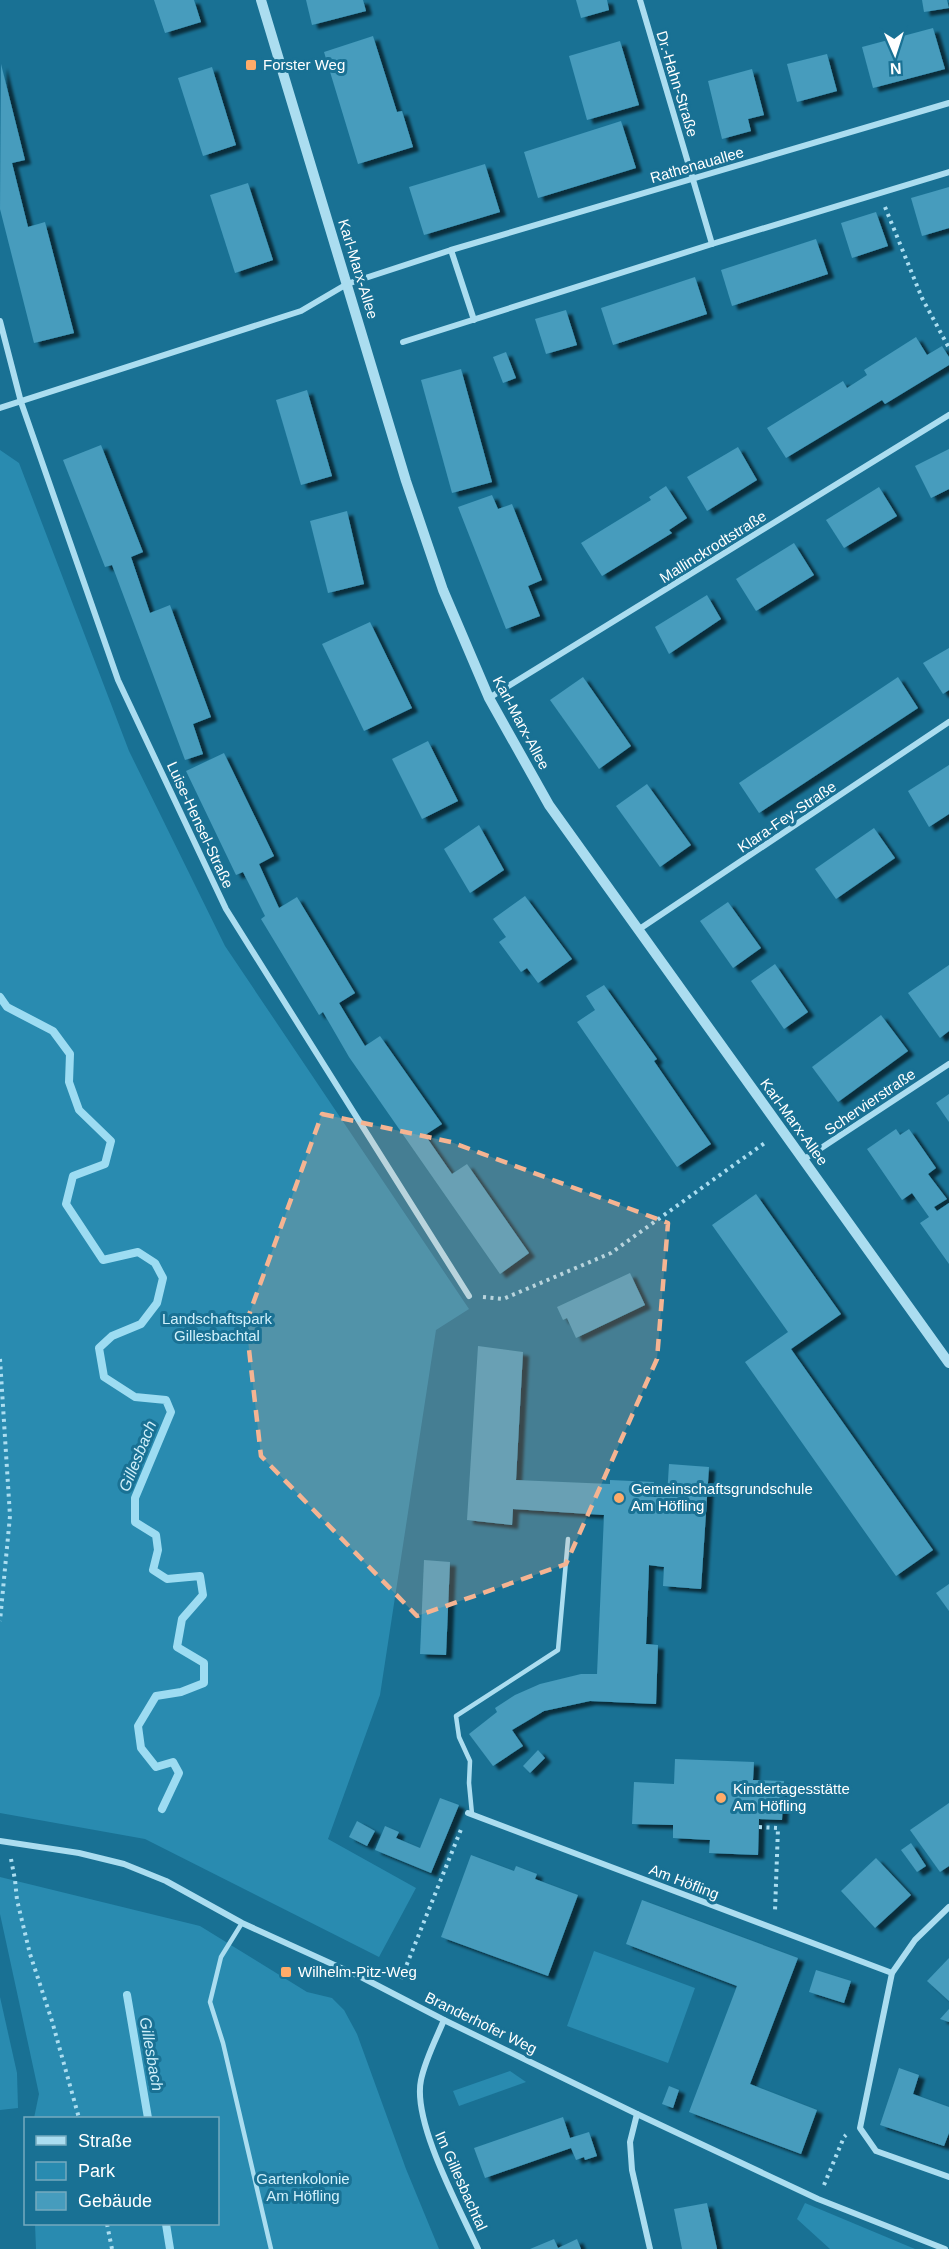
<svg xmlns="http://www.w3.org/2000/svg" width="949" height="2249" font-family="Helvetica,sans-serif">
  <style>
    .green { fill: #298bb0 }
    .lines { fill: none; stroke-linecap: round; stroke-linejoin: round }
    .stream { stroke: #9ddcf2; stroke-width: 8 }
    .building { fill: #469cbd; filter: url(#shadow) }
    .path { stroke: #abddf0; stroke-width: 4; stroke-dasharray: 3 4.5; stroke-linecap: butt }
    .service { stroke: #abddf0; stroke-width: 4.5 }
    .minor { stroke: #abddf0; stroke-width: 6 }
    .tertiary { stroke: #abddf0; stroke-width: 10 }
    .marked { fill: #f5b492; fill-opacity: 0.2; stroke: #f5b492; stroke-width: 4.5; stroke-dasharray: 12 8; stroke-linejoin: round }
    .poi-dot { fill: #ffab69; stroke: #197194; stroke-width: 2 }
    .labels { text-anchor: middle; stroke-width: 6; stroke-linejoin: round; paint-order: stroke }
    .poi-label { font-size: 15px; fill: #fff; stroke: #197194; text-anchor: start }
    .street-label { font-size: 15px; fill: #fff; stroke: #197194 }
    .park-label { font-size: 15px; fill: #d1f0fb; stroke: #197194 }
    .water-label { font-size: 16px; font-style: italic; fill: #d0effa; stroke: #197194 }
  </style>
  <defs>
    <filter id="shadow"><feDropShadow dx="6" dy="4" stdDeviation="1.5" flood-color="#0009"/></filter>
  </defs>
  <rect width="100%" height="100%" fill="#197194"/>
  <g class="green">
    <path d="M0,450L19,463L129,751L225,946L469,1309L436,1330L380,1695L328,1839L416,1888L379,1957L145,1839L0,1813Z"/>
    <path d="M0,1877L200,1926L307,1992L332,1998L344,2010L357,2034L406,2169L439,2249H36L35,2224H218V2118H34L39,2094L0,1914Z"/>
    <path d="M594,1951L695,1988L668,2063L567,2026Z"/>
    <path d="M0,1997L17,2073L18,2108L0,2110Z"/>
    <path d="M510,2071L526,2082L459,2106L453,2091Z"/>
    <path d="M805,2203L915,2249H830L797,2219Z"/>
  </g>
  <g class="lines">
    <g class="stream">
      <path d="M0,997L7,1007L53,1031L70,1054L69,1082L79,1110L111,1141L105,1164L73,1176L66,1204L103,1260L138,1252L155,1263L163,1278L157,1303L141,1324L112,1336L99,1348L104,1377L135,1397L166,1400L171,1412L135,1498V1522L156,1535L158,1550L153,1570L167,1579L200,1576L203,1595L182,1619L177,1647L204,1663V1683L181,1692L156,1696L138,1726L141,1748L156,1767L173,1762L179,1773L162,1809"/>
      <path d="M127,1995L148,2118"/>
      <path d="M166,2224L170,2249"/>
    </g>
  </g>
  <g class="building">
    <path d="M154,0H194L201,22L165,33Z"/>
    <path d="M306,0H363L366,11L312,25Z"/>
    <path d="M576,0H607L609,10L581,18Z"/>
    <path d="M922,0H947L949,8L924,12Z"/>
    <path d="M933,28L945,69L873,88L862,47Z"/>
    <path d="M373,36L397,112L402,111L413,147L358,164L324,52Z"/>
    <path d="M620,41L639,105L587,120L569,56Z"/>
    <path d="M827,54L837,91L797,102L787,64Z"/>
    <path d="M1,64L25,160L12,163L28,227L45,222L74,333L34,343L0,209Z"/>
    <path d="M212,67L236,145L203,156L178,78Z"/>
    <path d="M752,69L764,115L748,119L751,131L722,139L708,81Z"/>
    <path d="M621,121L636,168L538,198L524,152Z"/>
    <path d="M485,164L500,212L424,235L409,187Z"/>
    <path d="M248,183L273,260L235,273L210,195Z"/>
    <path d="M949,187V228L922,236L911,198Z"/>
    <path d="M876,212L888,246L852,258L841,223Z"/>
    <path d="M816,239L828,274L732,306L721,270Z"/>
    <path d="M695,277L707,314L613,345L601,308Z"/>
    <path d="M566,310L577,345L546,354L535,319Z"/>
    <path d="M916,337L927,355L942,346L949,357V365L885,404L882,400L786,458L767,428L843,381L847,388L867,375L864,370Z"/>
    <path d="M506,352L516,378L503,383L493,357Z"/>
    <path d="M461,369L492,482L452,493L421,380Z"/>
    <path d="M307,390L332,476L301,485L276,400Z"/>
    <path d="M101,445L143,552L131,557L150,613L170,605L211,717L193,724L203,754L185,760L112,565L105,567L63,460Z"/>
    <path d="M738,447L757,480L707,511L687,477Z"/>
    <path d="M949,449V489L931,498L915,466Z"/>
    <path d="M666,486L687,518L669,530L672,533L602,576L581,543L651,500L649,497Z"/>
    <path d="M879,487L897,516L844,548L826,520Z"/>
    <path d="M492,495L498,509L512,504L542,580L528,586L540,616L506,629L458,507Z"/>
    <path d="M347,511L364,584L328,593L310,521Z"/>
    <path d="M794,543L814,575L756,611L736,579Z"/>
    <path d="M707,595L721,619L669,654L655,627Z"/>
    <path d="M370,622L412,708L364,731L322,644Z"/>
    <path d="M949,648V690L943,694L923,663Z"/>
    <path d="M583,677L631,746L599,769L550,700Z"/>
    <path d="M898,677L918,708L759,813L739,783Z"/>
    <path d="M428,741L458,801L422,819L392,759Z"/>
    <path d="M224,753L274,856L259,864L279,908L297,897L355,993L339,1003L365,1046L380,1036L442,1124L425,1135L452,1174L467,1164L529,1253L500,1274L349,1057L323,1012L319,1015L261,919L265,916L243,872L236,875L186,771Z"/>
    <path d="M949,765V814L929,827L908,791Z"/>
    <path d="M647,784L691,845L660,867L616,806Z"/>
    <path d="M479,825L504,870L470,893L444,849Z"/>
    <path d="M874,828L895,858L836,899L815,869Z"/>
    <path d="M525,896L572,959L538,983L527,968L521,972L499,942L506,937L493,919Z"/>
    <path d="M728,902L761,948L733,968L700,921Z"/>
    <path d="M775,964L808,1012L784,1029L751,981Z"/>
    <path d="M949,965V1031L940,1038L908,993Z"/>
    <path d="M604,985L657,1059L654,1061L711,1144L677,1167L577,1022L595,1010L586,996Z"/>
    <path d="M881,1015L908,1051L838,1102L812,1067Z"/>
    <path d="M949,1094V1122L936,1103Z"/>
    <path d="M896,1129L900,1135L909,1129L936,1168L928,1174L947,1199L934,1207L937,1211L949,1203V1264L920,1223L929,1217L912,1193L902,1200L867,1149Z"/>
    <path d="M756,1194L841,1314L791,1349L933,1550L896,1576L745,1362L788,1332L712,1225Z"/>
    <path d="M630,1273L645,1305L576,1338L567,1318L563,1320L557,1307Z"/>
    <path d="M478,1346L523,1352L516,1480L610,1484V1480L654,1482L653,1497H667L669,1464L709,1467L701,1589L663,1586L664,1567L649,1565L646,1644L658,1645L656,1704L590,1701L544,1711L512,1730L523,1746L493,1766L469,1734L497,1712L495,1708L515,1695L540,1684L581,1674H597L604,1515L513,1509L512,1525L467,1520Z"/>
    <path d="M424,1560L450,1562L446,1655L420,1654Z"/>
    <path d="M949,1584V1611L936,1593Z"/>
    <path d="M538,1750L545,1758L530,1773L523,1766Z"/>
    <path d="M675,1759L754,1762L753,1780L784,1781L782,1820L759,1819L758,1855L709,1853L710,1840L673,1838V1825L632,1824L634,1782L674,1784Z"/>
    <path d="M440,1798L459,1805L431,1873L375,1850L385,1826L399,1832L396,1838L420,1848Z"/>
    <path d="M949,1803V1866L940,1872L910,1830Z"/>
    <path d="M357,1821L375,1831L367,1846L349,1837Z"/>
    <path d="M911,1843L926,1866L917,1872L901,1850Z"/>
    <path d="M471,1855L514,1871L516,1866L537,1874L535,1879L578,1895L548,1976L441,1937Z"/>
    <path d="M876,1858L911,1895L875,1928L841,1891Z"/>
    <path d="M642,1900L798,1958L750,2084L817,2110L801,2154L689,2112L737,1986L626,1944Z"/>
    <path d="M949,1958V2001L927,1981Z"/>
    <path d="M816,1970L851,1981L844,2003L809,1992Z"/>
    <path d="M949,2009V2022L940,2019Z"/>
    <path d="M899,2068L919,2075L913,2094L949,2107V2133L944,2146L880,2125Z"/>
    <path d="M669,2086L679,2090L673,2108L662,2104Z"/>
    <path d="M563,2117L570,2138L589,2132L597,2156L585,2160L584,2157L576,2160L571,2148L485,2178L474,2148Z"/>
    <path d="M707,2203L717,2249H682L674,2209Z"/>
    <path d="M554,2239L558,2248L577,2239L581,2249H530Z"/>
  </g>
  <g class="lines">
    <g class="path">
      <path d="M885,207L922,298L949,348"/>
      <path d="M483,1297L503,1299L611,1253L766,1142"/>
      <path d="M0,1359L10,1516L0,1621"/>
      <path d="M759,1827L778,1828L775,1911"/>
      <path d="M11,1859L15,1880L17,1900L30,1954L52,2021L79,2118"/>
      <path d="M401,1979L462,1827"/>
      <path d="M824,2185L844,2137L846,2135"/>
      <path d="M107,2224L112,2249"/>
    </g>
    <g class="service">
      <path d="M472,1814L469,1783L470,1761L459,1737L456,1716L558,1650L568,1539"/>
      <path d="M242,1923L221,1957L210,2002L223,2043L271,2249"/>
    </g>
    <g class="minor">
      <path d="M640,0L712,244"/>
      <path d="M451,250L474,320"/>
      <path d="M0,321L21,402L118,680L226,909L469,1296"/>
      <path d="M403,342L712,244L949,172"/>
      <path d="M0,408L301,311L347,284L451,250L949,103"/>
      <path d="M489,698L949,415"/>
      <path d="M638,930L949,722"/>
      <path d="M803,1160L949,1064"/>
      <path d="M468,1813L892,1973"/>
      <path d="M0,1841L79,1853L124,1864L166,1881L242,1923L363,1978L444,2020L637,2114L818,2199L945,2249"/>
      <path d="M949,1907L915,1940L892,1973L860,2128L876,2151L949,2177"/>
      <path d="M444,2020C436,2039 425,2060 421,2080C412,2122 460,2209 478,2249"/>
      <path d="M637,2114L630,2142L632,2170L650,2249"/>
    </g>
    <path class="tertiary" d="M261,0L406,481L443,590L489,698L549,805L949,1363"/>
  </g>
  <path class="marked" d="M322,1114L451,1142L668,1223L657,1359L566,1564L417,1616L261,1456L246,1323Z"/>
  <g class="poi-dot">
    <rect x="245" y="59" width="12" height="12" rx="3"/>
    <circle cx="619" cy="1498" r="6"/>
    <circle cx="721" cy="1798" r="6"/>
    <rect x="280" y="1966" width="12" height="12" rx="3"/>
  </g>
  <g class="labels">
    <g class="poi-label">
      <text x="263" y="70">Forster Weg</text>
      <text x="631" y="1494">Gemeinschaftsgrundschule<tspan x="631" dy="17">Am Höfling</tspan></text>
      <text x="733" y="1794">Kindertagesstätte<tspan x="733" dy="17">Am Höfling</tspan></text>
      <text x="298" y="1977">Wilhelm-Pitz-Weg</text>
    </g>
    <g class="street-label">
      <text transform="translate(677 84) rotate(73)" y="5">Dr.-Hahn-Straße</text>
      <text transform="translate(697 165) rotate(-16)" y="5">Rathenauallee</text>
      <text transform="translate(358 269) rotate(73)" y="5">Karl-Marx-Allee</text>
      <text transform="translate(713 547) rotate(-32)" y="5">Mallinckrodtstraße</text>
      <text transform="translate(521 723) rotate(62)" y="5">Karl-Marx-Allee</text>
      <text transform="translate(787 817) rotate(-34)" y="5">Klara-Fey-Straße</text>
      <text transform="translate(200 825) rotate(65)" y="5">Luise-Hensel-Straße</text>
      <text transform="translate(870 1102) rotate(-34)" y="5">Schervierstraße</text>
      <text transform="translate(794 1122) rotate(54)" y="5">Karl-Marx-Allee</text>
      <text transform="translate(684 1882) rotate(21)" y="5">Am Höfling</text>
      <text transform="translate(481 2023) rotate(26)" y="5">Branderhofer Weg</text>
      <text transform="translate(461 2181) rotate(66)" y="5">Im Gillesbachtal</text>
    </g>
    <g class="park-label">
      <text x="217" y="1324">Landschaftspark<tspan x="217" dy="17">Gillesbachtal</tspan></text>
      <text x="303" y="2184">Gartenkolonie<tspan x="303" dy="17">Am Höfling</tspan></text>
    </g>
    <g class="water-label">
      <text transform="translate(137 1456) rotate(-68)" y="6">Gillesbach</text>
      <text transform="translate(152 2054) rotate(80)" y="6">Gillesbach</text>
    </g>
  </g>
  <rect x="24" y="2117" width="195" height="108" fill="#197194" stroke="#75aabf" stroke-width="1.5"/>
  <rect x="36" y="2136" width="30" height="9" fill="#abddf0" stroke="#75aabf" stroke-width="1.5"/>
  <text x="78" y="2147" font-size="18" fill="#ffffff">Straße</text>
  <rect x="36" y="2162" width="30" height="18" fill="#298bb0" stroke="#75aabf" stroke-width="1.5"/>
  <text x="78" y="2177" font-size="18" fill="#ffffff">Park</text>
  <rect x="36" y="2192" width="30" height="18" fill="#469cbd" stroke="#75aabf" stroke-width="1.5"/>
  <text x="78" y="2207" font-size="18" fill="#ffffff">Gebäude</text>
  <g transform="translate(895 54) rotate(177)" stroke="#197194" stroke-width="4.5" paint-order="stroke">
  <path d="M0-4.5L10 22L0 15L-10 22Z" fill="#ffffff"/>
  <text y="-9" font-size="16" font-weight="bold" text-anchor="middle" fill="#ffffff">N</text>
  </g>
</svg>
